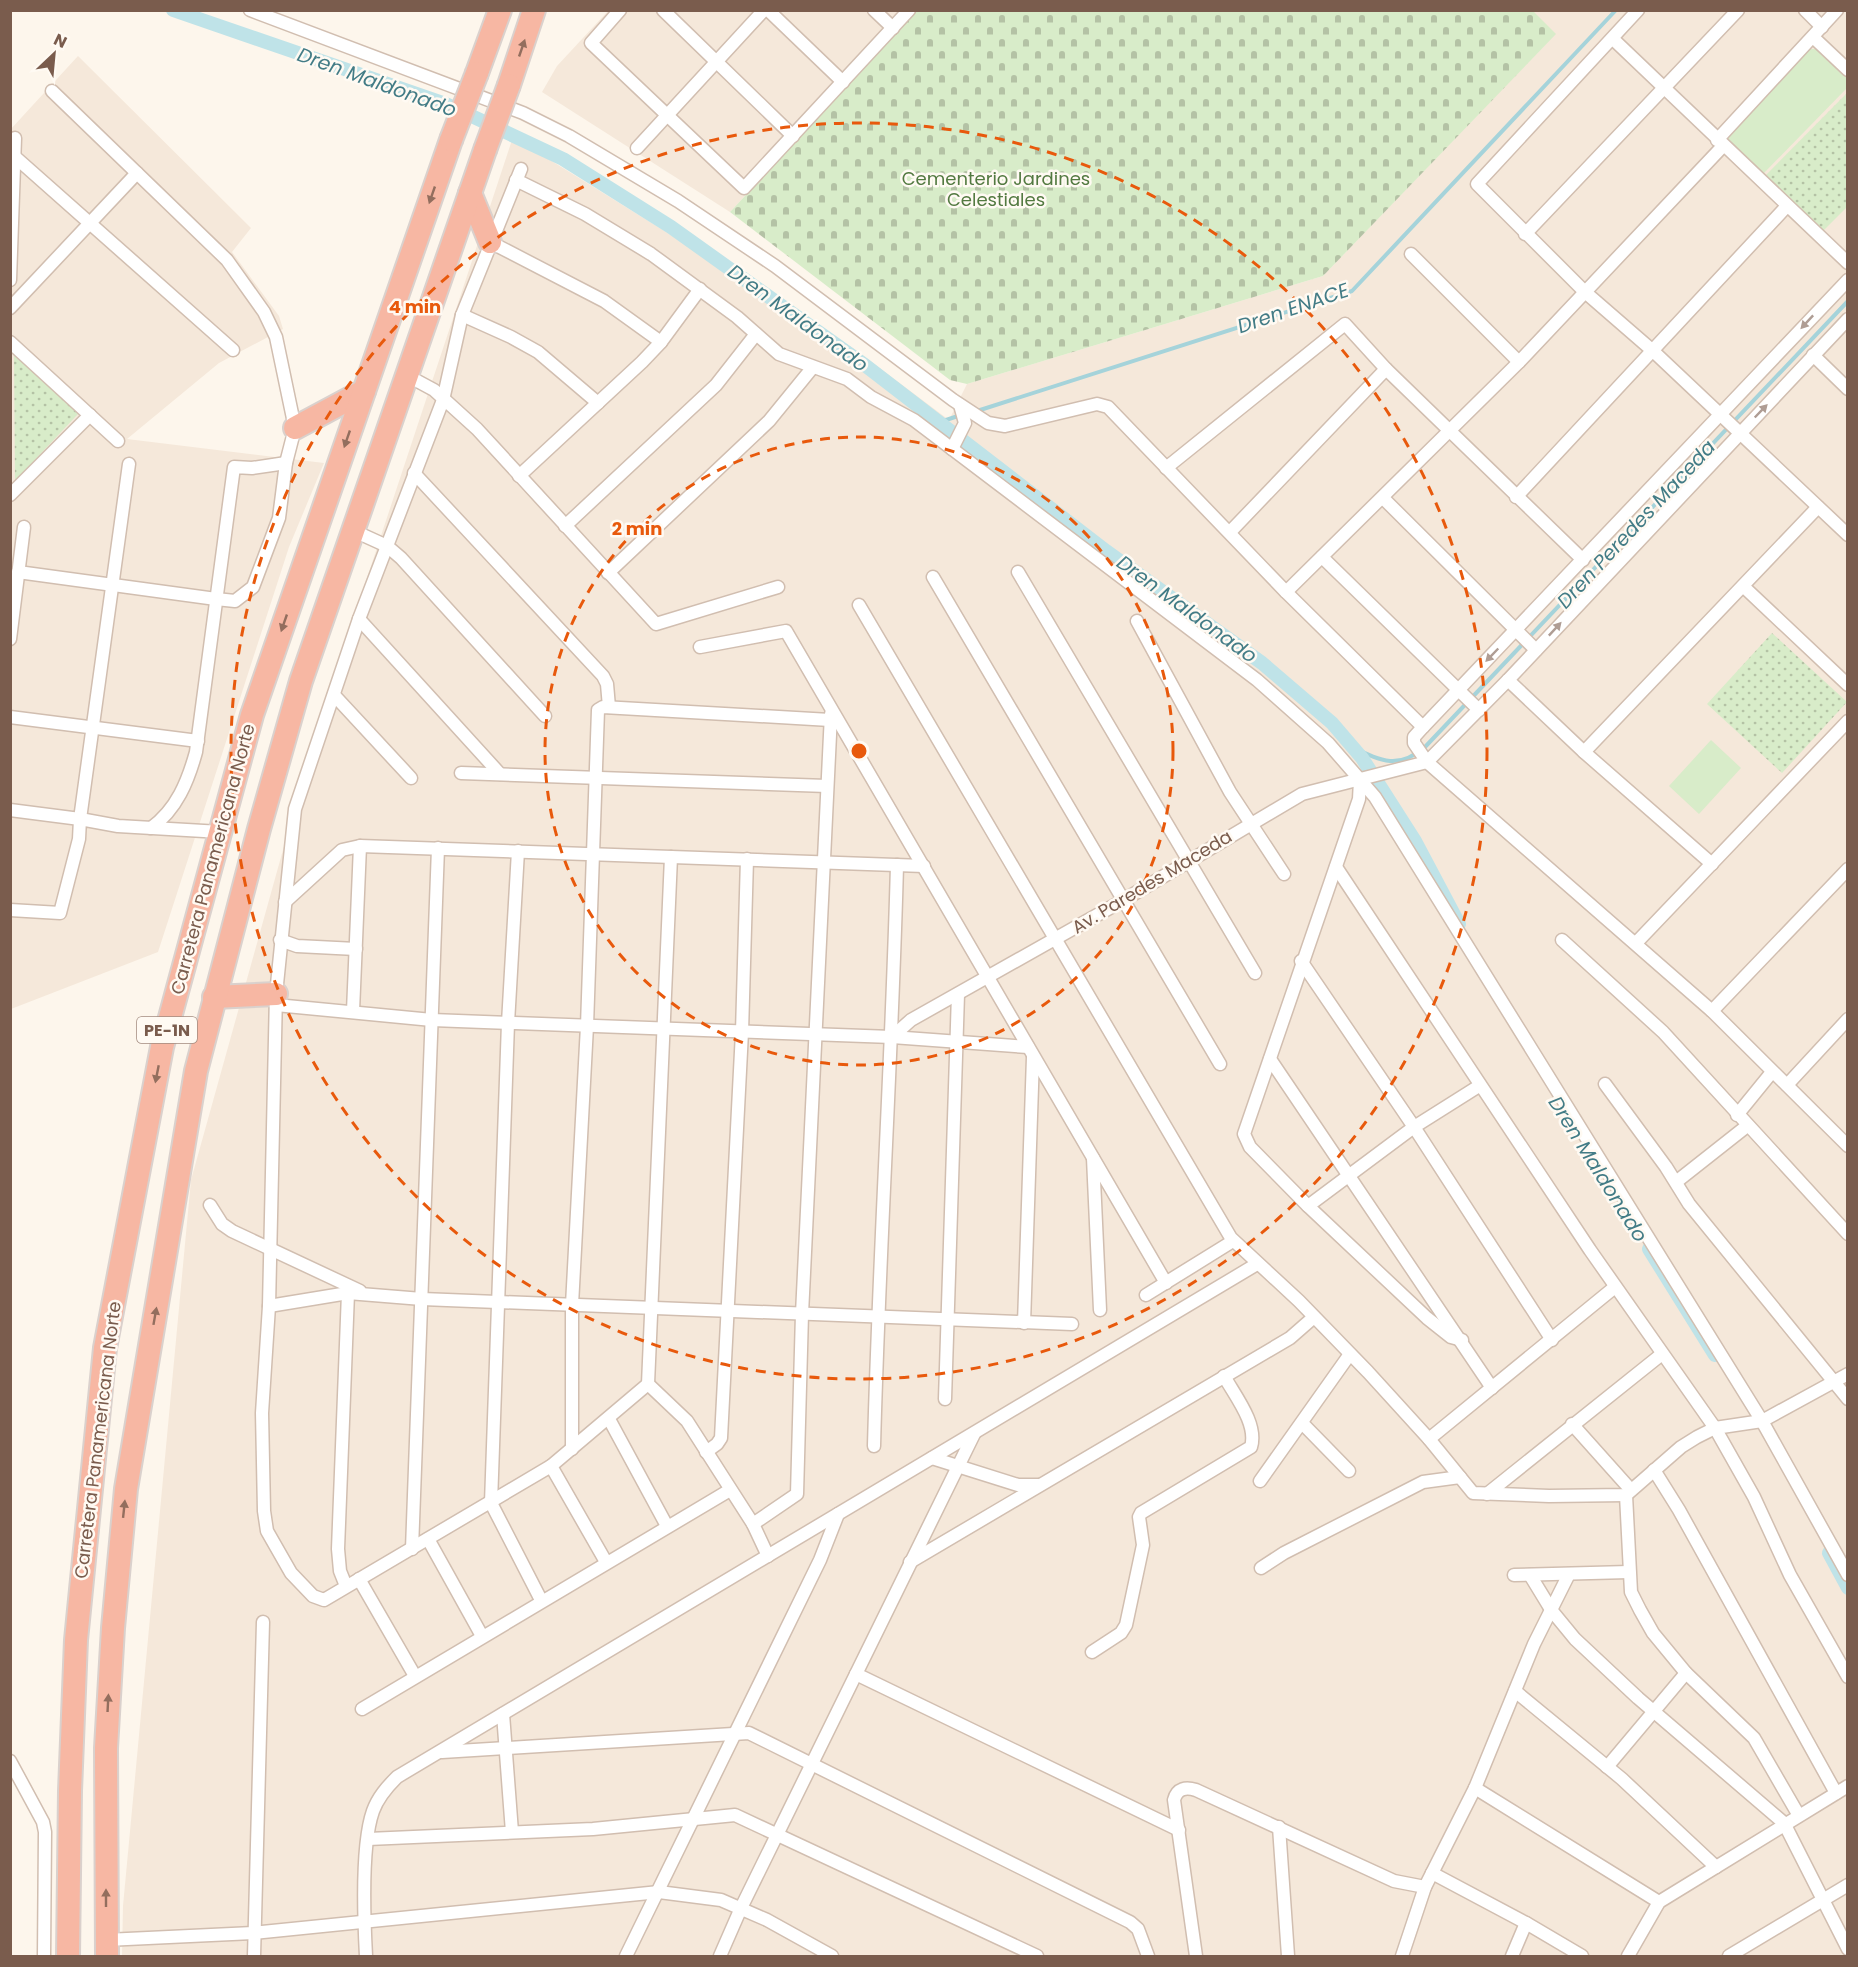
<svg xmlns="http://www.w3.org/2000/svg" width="1858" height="1967" font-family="Poppins,sans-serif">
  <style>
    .residential { fill: #f5e8da }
    .grass { fill: #d8ecc9 }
    .cemetery { fill: url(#cemetery-stones) }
    .park { fill: url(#park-dots) }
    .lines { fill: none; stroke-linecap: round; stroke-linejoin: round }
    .stream { stroke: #a5d3da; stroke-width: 4 }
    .canal { stroke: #bfe3e8; stroke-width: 14 }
    .minor-casing { stroke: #d1beb0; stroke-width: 15 }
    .motorway-casing { stroke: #dad1cd; stroke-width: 26 }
    .minor { stroke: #fff; stroke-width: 12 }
    .motorway { stroke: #f7b7a3; stroke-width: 22 }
    .motorway-bridge-casing { stroke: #dad1cd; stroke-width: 26; stroke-linecap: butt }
    .motorway-bridge { stroke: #f7b7a3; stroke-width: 22 }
    .oneway { fill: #936e5e }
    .oneway2 { fill: #af9d94 }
    .ring { fill: none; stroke: #e8590c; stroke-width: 3; stroke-dasharray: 10 8 }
    .labels { text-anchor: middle; stroke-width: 5; stroke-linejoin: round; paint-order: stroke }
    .shield { fill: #fffaf3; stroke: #a28b7f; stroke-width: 1.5 }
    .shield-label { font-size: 16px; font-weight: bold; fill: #7a5c4d }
    .park-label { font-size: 18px; fill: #537a41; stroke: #fffaf3 }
    .street-label { font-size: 18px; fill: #7a5c4d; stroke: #fffaf3 }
    .water-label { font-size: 20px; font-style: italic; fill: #437c86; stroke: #fffaf3 }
    .centre { fill: #e8590c; stroke: #fffaf3; stroke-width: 3 }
    .ring-label { font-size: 18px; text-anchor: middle; font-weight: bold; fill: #e8590c; stroke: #fffaf3; stroke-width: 5; stroke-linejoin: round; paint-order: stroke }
  </style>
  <defs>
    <pattern id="cemetery-stones" width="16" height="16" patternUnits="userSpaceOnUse" patternTransform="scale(1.5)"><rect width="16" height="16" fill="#d8ecc9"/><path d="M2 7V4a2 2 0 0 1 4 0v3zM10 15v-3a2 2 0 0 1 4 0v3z" fill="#b4c2a5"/></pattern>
    <pattern id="park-dots" width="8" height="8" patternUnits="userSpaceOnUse" patternTransform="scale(1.5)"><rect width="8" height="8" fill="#d8ecc9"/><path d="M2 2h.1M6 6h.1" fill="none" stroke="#b4c2a5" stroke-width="1.8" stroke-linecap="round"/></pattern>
  </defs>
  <rect width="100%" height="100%" fill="#fdf6ec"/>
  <g class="residential">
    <path d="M608,11H917L730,212L542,92L557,66Z"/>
    <path d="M1532,11H1847V1956H122L123,1906L191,1180L315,735L513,137L853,348L949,420L967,384L1323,276L1555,34Z"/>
    <path d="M78,56L251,228L232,252L279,316L283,329L219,363L127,439L324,463L289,547L158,952L11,1009L10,130Z"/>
  </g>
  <g class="grass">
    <path d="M1810,49H1818L1847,77V88L1764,173L1725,137Z"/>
    <path d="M1711,740L1741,768L1699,814L1669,786Z"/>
  </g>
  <path class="cemetery" d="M1532,10L1556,34L1323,276L967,384L950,380L730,212L917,11Z"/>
  <g class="park">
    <path d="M1847,93V207L1822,232L1766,175Z"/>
    <path d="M14,353L78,414L15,481Z"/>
    <path d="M1772,633L1847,702L1782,773L1707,704Z"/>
  </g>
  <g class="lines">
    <g class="stream">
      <path d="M977,411L1352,291L1616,10"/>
      <path d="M937,423L961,415"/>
      <path d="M1352,747C1381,761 1398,770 1425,747L1848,301"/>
    </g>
    <g class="canal">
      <path d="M173,10L446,104L563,159L671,227L866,366L1106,551L1262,663L1332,723L1362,758L1415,841L1459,924"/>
      <path d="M1649,1249L1715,1355"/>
      <path d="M1829,1553L1848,1588"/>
    </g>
    <g class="minor-casing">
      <g id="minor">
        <path d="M250,10L523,113L569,136L678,201L775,266L953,400L988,423L1005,426L1097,404L1108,407L1286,592L1423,727"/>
        <path d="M620,10L591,43L744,188L909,10"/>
        <path d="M663,10L793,136"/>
        <path d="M768,10L843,82"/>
        <path d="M874,10L893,28"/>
        <path d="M1638,10L1477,184L1585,292L1653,351L1848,535"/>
        <path d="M1805,10L1822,27"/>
        <path d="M1813,37L1848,70"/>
        <path d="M1613,39L1848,263"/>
        <path d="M1717,140L1837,10"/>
        <path d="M637,148L764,10"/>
        <path d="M14,156L233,350"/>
        <path d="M521,169L462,315L443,400L359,619L295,809L276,994L269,1306L262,1413L264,1511L267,1531L291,1573L313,1596L324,1600L551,1466L648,1384L671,857"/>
        <path d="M516,180L585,214L651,254L737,317L779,354L847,379L871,397L914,420L1257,680L1328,743L1375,797L1762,1421L1848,1575"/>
        <path d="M1525,234L1738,10"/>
        <path d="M490,242L604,301L661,342"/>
        <path d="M1411,254L1519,362"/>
        <path d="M10,280L15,138"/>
        <path d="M1848,280L1423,727L1414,737V743L1427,762L1712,1011L1848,1146"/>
        <path d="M10,308L137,173"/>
        <path d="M462,315L511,337L538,352L598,403"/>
        <path d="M10,342L118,441"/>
        <path d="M1813,355L1848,389"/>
        <path d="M408,376L434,390L477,429L656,624L778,587"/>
        <path d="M952,449L965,423L960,405"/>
        <path d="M1166,468L1345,324L1386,369L1583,560"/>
        <path d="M414,473L603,676L607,684L609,707"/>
        <path d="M519,476L642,362L661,342L700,289"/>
        <path d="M10,495L90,415"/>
        <path d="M1516,497L1787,206"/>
        <path d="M1383,498L1536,650"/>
        <path d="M565,526L716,385L756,334"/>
        <path d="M354,531L387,546L401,558L545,716"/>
        <path d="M1230,532L1386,369"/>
        <path d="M1322,557L1479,710"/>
        <path d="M18,572L216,599L235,601L253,587L279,518L286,463L295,428L276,337L264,312L227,260L52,91"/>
        <path d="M1018,572L1255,973"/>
        <path d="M608,573L769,421L813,367"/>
        <path d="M933,577L1220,1064"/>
        <path d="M1744,587L1848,685"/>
        <path d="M1286,592L1519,362L1723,146"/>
        <path d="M859,605L1231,1238L1299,1301L1368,1372L1429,1439L1473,1493L1549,1496L1626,1495L1681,1447L1697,1437L1715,1428L1762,1421L1848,1374"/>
        <path d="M359,619L500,774"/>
        <path d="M1137,621L1230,792L1284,874"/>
        <path d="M10,639L24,527"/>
        <path d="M700,647L786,631L1166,1283"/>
        <path d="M1508,680L1584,752L1712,864"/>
        <path d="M334,695L411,778"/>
        <path d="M10,717L198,741"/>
        <path d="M1584,752L1818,507"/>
        <path d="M1427,762L1508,680L1848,319"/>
        <path d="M461,773L827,786"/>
        <path d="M1360,780L1359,799L1244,1134L1250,1147L1308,1206L1427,1318L1451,1337L1462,1340"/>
        <path d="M10,810L80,819L129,464"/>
        <path d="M151,828C177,809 188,781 196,752L234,467L252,468L286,463"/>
        <path d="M518,851L508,1023L491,1503L541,1600"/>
        <path d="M1336,867L1590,1250L1715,1428L1754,1497L1790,1575L1848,1677"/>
        <path d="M285,902L342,850L360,846L924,866"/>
        <path d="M10,910L60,913L79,839L80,819L118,826L221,832"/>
        <path d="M280,940L297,946L356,949"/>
        <path d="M1562,940L1663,1032L1848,1234"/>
        <path d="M1636,943L1848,721"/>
        <path d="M1301,961L1414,1127L1552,1340"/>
        <path d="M276,1005L432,1020L892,1037L1028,1047"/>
        <path d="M353,1011L360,846"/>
        <path d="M1712,1011L1848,869"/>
        <path d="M892,1037L911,1020L1122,901L1302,794L1427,762"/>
        <path d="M1270,1059L1492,1388"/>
        <path d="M1605,1084L1666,1167L1689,1204L1848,1399"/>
        <path d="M1787,1085L1848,1019"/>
        <path d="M1737,1115L1772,1072"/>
        <path d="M1093,1158L1100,1310"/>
        <path d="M1676,1182L1747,1126"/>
        <path d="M210,1205L222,1224L232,1231L360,1291"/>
        <path d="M1308,1206L1414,1127L1479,1086"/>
        <path d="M1146,1295L1233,1241"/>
        <path d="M269,1306L348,1293L422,1299L1072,1324"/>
        <path d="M1024,1323L1033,1057"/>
        <path d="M648,1384L687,1421L753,1524L768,1556"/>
        <path d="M945,1399L958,994"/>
        <path d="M609,1419L667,1526"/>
        <path d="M1302,1423L1349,1471"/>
        <path d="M1572,1424L1631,1490"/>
        <path d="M1429,1439L1615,1287"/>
        <path d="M874,1446C879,1252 892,1059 897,865"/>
        <path d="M572,1449V1305L587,1026L598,710L603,707L830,720"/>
        <path d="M706,1452L717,1444L721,1438L742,1032L747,859"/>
        <path d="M932,1458L1018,1485H1038"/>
        <path d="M551,1466L606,1562"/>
        <path d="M1654,1470L1679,1510L1836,1793"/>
        <path d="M1260,1481L1350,1354"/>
        <path d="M1487,1494L1662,1354"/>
        <path d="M1626,1495L1631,1592L1640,1610L1653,1633L1686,1673L1754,1738L1798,1814"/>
        <path d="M753,1524L797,1494L802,1314L831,714"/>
        <path d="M428,1539L482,1636"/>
        <path d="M412,1549L438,848"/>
        <path d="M910,1562L1290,1338L1314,1317"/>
        <path d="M1261,1568L1284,1553L1423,1482L1460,1477"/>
        <path d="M1514,1575L1629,1572"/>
        <path d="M1530,1575L1552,1611L1575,1639L1638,1698L1784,1823L1848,1949"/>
        <path d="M359,1579L415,1676"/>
        <path d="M346,1586L340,1571L338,1549L348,1293"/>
        <path d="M1092,1652L1121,1633L1126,1625L1143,1545L1139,1517L1141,1513L1251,1447C1258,1424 1235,1396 1224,1376"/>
        <path d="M856,1674L1179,1830"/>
        <path d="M1515,1691L1622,1779L1716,1867"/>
        <path d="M362,1709L730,1490"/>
        <path d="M503,1714L512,1832"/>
        <path d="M442,1752L749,1733L1130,1922L1138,1929L1148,1956"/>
        <path d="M10,1761L43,1822L45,1832L44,1956"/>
        <path d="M1607,1767L1686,1673"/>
        <path d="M1475,1788L1659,1902"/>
        <path d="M1279,1827L1288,1956"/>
        <path d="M368,1839L593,1829L735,1815L1037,1956"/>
        <path d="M1432,1873L1526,1923L1582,1956"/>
        <path d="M106,1940L253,1933L659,1892L721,1900L767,1920L832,1956"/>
        <path d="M254,1956L263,1622"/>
        <path d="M366,1956C364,1919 361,1845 373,1811C378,1797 387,1787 397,1777L1257,1264"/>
        <path d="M626,1956L820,1560L838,1514"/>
        <path d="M720,1956L741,1908L974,1434"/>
        <path d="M1196,1956L1174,1800C1177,1788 1186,1787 1196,1790L1394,1881L1425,1887"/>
        <path d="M1402,1956L1425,1887L1475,1788L1534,1644L1569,1574"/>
        <path d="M1512,1956L1526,1923"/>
        <path d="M1628,1956L1659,1902L1848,1786"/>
        <path d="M1729,1956L1848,1885"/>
      </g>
    </g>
    <g class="motorway-casing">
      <g id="motorway">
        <path d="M477,73L500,10"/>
        <path d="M509,85L534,10"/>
        <path d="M470,193L490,242"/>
        <path d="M295,428L364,391"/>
        <path d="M214,997L276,994"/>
        <path d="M68,1956L70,1791L76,1640L105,1348L162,1047L252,715L451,140"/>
        <path d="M107,1956L106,1748L113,1628L126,1489L196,1071L259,829L301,681L485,150"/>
      </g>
    </g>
    <use href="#minor" class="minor"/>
    <use href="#motorway" class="motorway"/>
    <g class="motorway-bridge-casing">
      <g id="motorway-bridge">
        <path d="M451,140L477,73"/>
        <path d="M485,150L509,85"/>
      </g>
    </g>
    <use href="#motorway-bridge" class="motorway-bridge"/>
  </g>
  <defs><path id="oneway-solid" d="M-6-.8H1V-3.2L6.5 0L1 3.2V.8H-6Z" transform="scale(1.5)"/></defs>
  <g class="oneway">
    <use href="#oneway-solid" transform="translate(522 48) rotate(-71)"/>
    <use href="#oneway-solid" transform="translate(432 195) rotate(109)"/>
    <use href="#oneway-solid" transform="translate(347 439) rotate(109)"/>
    <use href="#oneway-solid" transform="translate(284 623) rotate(109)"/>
    <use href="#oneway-solid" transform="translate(157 1074) rotate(101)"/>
    <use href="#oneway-solid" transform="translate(155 1316) rotate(-80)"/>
    <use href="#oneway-solid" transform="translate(124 1509) rotate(-84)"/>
    <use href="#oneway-solid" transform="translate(108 1703) rotate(-87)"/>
    <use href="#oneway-solid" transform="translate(106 1898) rotate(-90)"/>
  </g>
  <g class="oneway2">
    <use href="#oneway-solid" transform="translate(1807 322) rotate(133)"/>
    <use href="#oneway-solid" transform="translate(1761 411) rotate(-46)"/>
    <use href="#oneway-solid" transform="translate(1555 629) rotate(-47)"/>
    <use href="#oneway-solid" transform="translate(1492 655) rotate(134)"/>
  </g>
  <g class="ring">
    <circle cx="859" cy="751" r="314"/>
    <circle cx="859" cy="751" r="628"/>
  </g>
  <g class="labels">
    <rect class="shield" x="137" y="1017" width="60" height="26" rx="4.5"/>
    <g class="shield-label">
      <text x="167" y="1036">PE-1N</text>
    </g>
    <g class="park-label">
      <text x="996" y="185">Cementerio Jardines<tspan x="996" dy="21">Celestiales</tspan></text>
    </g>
    <g class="street-label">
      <text transform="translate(213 859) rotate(-75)" y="6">Carretera Panamericana Norte</text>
      <text transform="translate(1152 882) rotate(-31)" y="6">Av. Paredes Maceda</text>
      <text transform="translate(98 1440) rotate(-83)" y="6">Carretera Panamericana Norte</text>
    </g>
    <g class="water-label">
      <text transform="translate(377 82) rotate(20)" y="7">Dren Maldonado</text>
      <text transform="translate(1293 308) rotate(-19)" y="7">Dren ENACE</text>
      <text transform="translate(798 318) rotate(36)" y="7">Dren Maldonado</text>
      <text transform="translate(1636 524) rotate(-47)" y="7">Dren Peredes Maceda</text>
      <text transform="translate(1187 609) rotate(36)" y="7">Dren Maldonado</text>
      <text transform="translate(1598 1169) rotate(58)" y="7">Dren Maldonado</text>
    </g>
  </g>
  <circle cx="859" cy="751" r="9" class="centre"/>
  <g class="ring-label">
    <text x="415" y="313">4 min</text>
    <text x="637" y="535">2 min</text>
  </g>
  <rect width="1858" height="1967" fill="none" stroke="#7a5c4d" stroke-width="24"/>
  <g transform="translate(54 54) rotate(26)" stroke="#fffaf3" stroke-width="4.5" paint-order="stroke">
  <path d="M0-4.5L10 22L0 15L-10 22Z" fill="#7a5c4d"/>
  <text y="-9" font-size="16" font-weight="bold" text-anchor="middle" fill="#7a5c4d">N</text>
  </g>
</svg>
